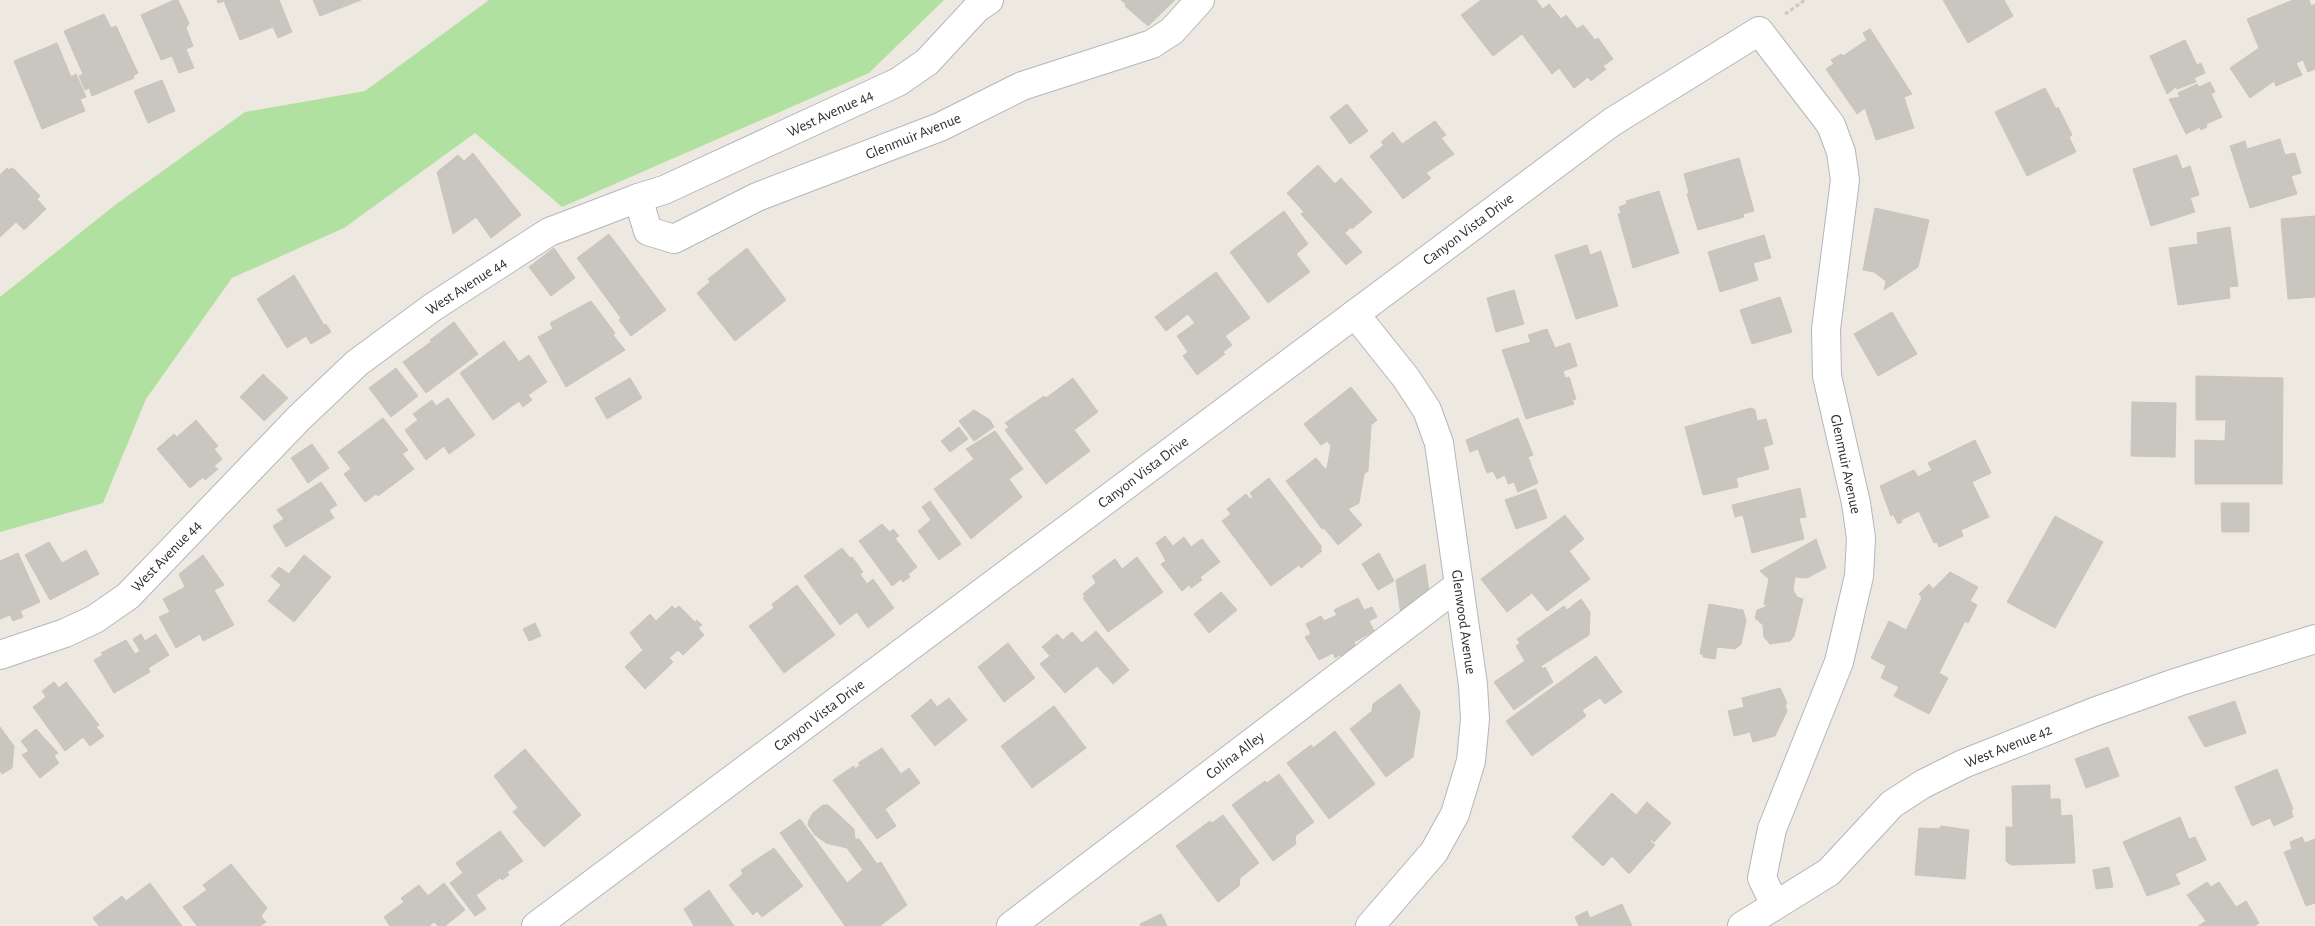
<svg xmlns="http://www.w3.org/2000/svg" width="2315" height="926" font-family="'Alegreya Sans',sans-serif">
  <style>
    .green { fill: #b1e1a0 }
    .building { fill: #c9c6c0; stroke: #c9c5ba }
    .lines { fill: none; stroke-linecap: round; stroke-linejoin: round }
    .minor-casing { stroke: #b4b5bf; stroke-width: 30 }
    .path { stroke: #c8c8c8; stroke-width: 3; stroke-dasharray: 4 2.5; stroke-linecap: butt }
    .minor { stroke: #fff; stroke-width: 28 }
    .labels { text-anchor: middle; stroke-width: 4; stroke-linejoin: round; paint-order: stroke }
    .street-label { font-size: 15px; fill: #2d2d2d; stroke: #fff }
  </style>
  <rect width="100%" height="100%" fill="#eee9e0"/>
  <path class="green" d="M489,0H944L869,73L562,207L475,133L344,228L232,278L146,399L103,503L0,532V297L115,205L245,112L365,91Z"/>
  <g class="building">
    <path d="M174,0H178L189,23L186,28L193,46L186,49L194,68L179,73L172,56L161,60L141,15Z"/>
    <path d="M217,0H279L292,32L278,38L273,27L240,40L224,1L218,3Z"/>
    <path d="M313,0H361L320,16Z"/>
    <path d="M1121,0H1175L1148,26L1125,6L1126,4Z"/>
    <path d="M1481,0H1536L1543,9L1549,4L1561,19L1566,15L1577,29L1583,25L1595,40L1598,38L1613,59L1603,66L1606,69L1591,81L1588,77L1574,88L1559,68L1552,74L1522,34L1493,56L1461,15Z"/>
    <path d="M1943,0H2004L2013,16L1968,43Z"/>
    <path d="M2293,0H2309L2311,6L2315,4V69L2308,72L2303,60L2296,63L2302,75L2276,86L2274,81L2250,98L2230,68L2259,48L2247,19Z"/>
    <path d="M104,14L111,28L116,26L138,73L133,76L134,78L92,96L89,88L85,90L79,76L83,74L64,31Z"/>
    <path d="M1870,29L1912,94L1904,97L1914,128L1876,140L1865,108L1857,114L1826,69L1834,64L1831,60L1841,54L1843,56L1867,40L1863,33Z"/>
    <path d="M2185,40L2197,65L2201,63L2205,73L2194,78L2196,82L2177,89L2176,87L2167,94L2150,56Z"/>
    <path d="M57,43L71,77L76,74L86,97L80,99L85,111L42,129L14,61Z"/>
    <path d="M162,80L175,111L148,123L134,91Z"/>
    <path d="M2210,82L2215,92L2211,94L2222,117L2206,124L2207,127L2201,130L2200,127L2186,134L2169,99L2180,97L2178,93L2197,84L2199,87Z"/>
    <path d="M2045,88L2056,109L2058,107L2072,135L2069,137L2076,152L2027,176L1995,112Z"/>
    <path d="M1347,104L1368,131L1350,144L1330,117Z"/>
    <path d="M1435,121L1446,135L1441,138L1454,154L1426,173L1431,178L1403,199L1370,156L1384,145L1381,142L1393,132L1402,144Z"/>
    <path d="M2280,139L2285,155L2295,153L2301,173L2291,176L2297,194L2250,208L2230,146L2245,141L2247,149Z"/>
    <path d="M473,153L521,215L491,238L476,217L453,234L437,172L458,155L464,161Z"/>
    <path d="M2177,155L2182,169L2190,166L2199,195L2190,198L2195,212L2151,226L2133,169Z"/>
    <path d="M1739,158L1754,211L1743,214L1744,217L1698,230L1687,194L1689,193L1684,174Z"/>
    <path d="M1318,165L1335,184L1341,178L1372,212L1352,229L1351,227L1345,233L1362,252L1346,265L1301,214L1304,212L1287,193Z"/>
    <path d="M7,168L9,170L12,168L15,170L40,196L37,199L46,209L24,230L16,222L0,237V175Z"/>
    <path d="M1659,191L1679,253L1633,268L1618,214L1621,213L1619,207L1627,204L1626,201Z"/>
    <path d="M1875,208L1929,220L1918,267L1884,290L1886,281L1874,272L1863,270Z"/>
    <path d="M1284,211L1308,244L1296,254L1310,272L1268,303L1230,252Z"/>
    <path d="M2315,216V297L2288,299L2281,219Z"/>
    <path d="M2230,227L2238,286L2229,287L2230,298L2178,305L2169,248L2198,244L2197,233Z"/>
    <path d="M609,234L666,310L631,336L619,320L621,318L577,258Z"/>
    <path d="M1764,235L1771,258L1753,263L1758,280L1720,292L1708,252Z"/>
    <path d="M1587,245L1590,255L1601,251L1618,306L1576,319L1555,255Z"/>
    <path d="M554,248L575,278L551,296L529,267Z"/>
    <path d="M747,248L786,300L735,341L697,293L710,282L708,279Z"/>
    <path d="M1216,272L1250,318L1225,336L1232,345L1223,352L1225,354L1197,375L1183,356L1188,352L1177,336L1195,323L1188,314L1166,331L1155,317Z"/>
    <path d="M294,275L324,325L326,324L331,332L311,344L306,336L287,348L257,299Z"/>
    <path d="M1514,290L1524,324L1496,332L1487,298Z"/>
    <path d="M1780,297L1792,332L1752,344L1740,310Z"/>
    <path d="M591,301L615,333L613,335L625,350L566,387L538,337L553,329L550,323Z"/>
    <path d="M1892,312L1917,354L1878,376L1854,334Z"/>
    <path d="M454,322L478,354L454,372L430,340Z"/>
    <path d="M1547,329L1555,348L1570,343L1577,366L1563,371L1565,378L1569,377L1576,399L1572,400L1574,404L1526,419L1502,350L1531,342L1528,335Z"/>
    <path d="M504,341L519,362L529,355L547,382L528,395L532,400L523,407L519,401L493,420L460,373Z"/>
    <path d="M431,342L454,372L426,393L403,362Z"/>
    <path d="M396,368L418,396L391,417L369,388Z"/>
    <path d="M263,374L288,398L264,421L240,397Z"/>
    <path d="M2196,376L2283,378L2282,484H2195V440L2225,441L2226,420H2196Z"/>
    <path d="M630,378L642,398L607,419L595,398Z"/>
    <path d="M1073,378L1098,412L1074,430L1090,451L1046,484L1005,430L1009,427L1005,423L1044,396L1046,398Z"/>
    <path d="M1351,387L1377,420L1371,425L1368,471L1364,474L1359,503L1348,509L1362,525L1338,545L1324,528L1322,529L1286,481L1316,458L1325,469L1327,468L1331,446L1327,441L1321,445L1304,424Z"/>
    <path d="M448,398L475,435L449,454L444,446L426,460L405,430L418,420L413,414L432,400L436,406Z"/>
    <path d="M2132,402L2176,403L2175,457L2131,456Z"/>
    <path d="M1751,408L1755,410L1757,421L1766,419L1773,444L1763,447L1769,469L1736,478L1738,487L1703,495L1685,427Z"/>
    <path d="M974,410L990,420L994,427L974,441L959,421Z"/>
    <path d="M383,418L408,450L402,454L414,469L378,496L376,494L365,502L344,474L351,469L338,452Z"/>
    <path d="M1518,418L1533,455L1528,457L1538,483L1518,492L1514,482L1508,484L1505,475L1497,479L1493,471L1487,473L1478,449L1470,452L1466,440Z"/>
    <path d="M196,420L218,446L214,449L222,459L214,466L218,469L205,480L203,477L190,488L157,449L174,434L177,437Z"/>
    <path d="M959,427L968,439L950,452L941,441Z"/>
    <path d="M995,431L1023,469L1009,479L1022,497L971,539L934,489L974,459L966,449Z"/>
    <path d="M1975,440L1991,473L1972,482L1989,517L1961,530L1963,536L1939,547L1937,542L1934,543L1919,511L1901,520L1902,522L1898,524L1893,514L1891,516L1880,486L1914,470L1918,477L1932,470L1928,463Z"/>
    <path d="M312,444L329,468L308,483L291,458Z"/>
    <path d="M1269,478L1322,547L1320,549L1322,551L1301,568L1299,565L1271,586L1222,521L1231,514L1227,509L1246,494L1250,499L1253,497L1250,493Z"/>
    <path d="M321,482L337,505L329,510L334,518L286,547L273,526L284,519L277,510Z"/>
    <path d="M1800,488L1806,517L1799,518L1804,539L1752,553L1743,515L1735,517L1732,505Z"/>
    <path d="M1536,489L1547,518L1516,529L1505,500Z"/>
    <path d="M930,501L961,544L939,560L918,531L931,520L922,507Z"/>
    <path d="M2221,503H2249V532H2222Z"/>
    <path d="M1565,515L1584,539L1569,551L1590,579L1547,611L1532,593L1507,612L1481,579Z"/>
    <path d="M2055,516L2103,542L2055,628L2007,602Z"/>
    <path d="M882,524L890,532L893,529L899,536L895,538L917,567L908,574L910,577L903,582L901,579L892,586L859,541Z"/>
    <path d="M1165,536L1173,546L1184,537L1191,547L1202,539L1220,562L1200,577L1202,580L1191,588L1189,585L1182,591L1161,564L1166,561L1156,543Z"/>
    <path d="M1816,539L1826,568L1807,578L1795,577L1793,590L1797,597L1803,599L1794,636L1790,641L1770,644L1764,637L1763,625L1755,618L1757,610L1768,606L1764,604L1769,579L1760,571Z"/>
    <path d="M49,542L62,563L86,550L99,574L50,600L25,555Z"/>
    <path d="M842,548L850,558L852,557L863,572L860,574L867,584L873,579L894,608L868,628L857,612L840,625L804,576Z"/>
    <path d="M18,553L40,602L20,611L23,617L13,621L10,615L0,619V561Z"/>
    <path d="M1379,553L1394,581L1378,590L1362,564Z"/>
    <path d="M203,555L224,585L214,590L234,625L203,641L200,634L176,648L159,617L170,612L163,599L185,587L179,574Z"/>
    <path d="M304,555L331,577L294,622L268,601L281,585L271,576L279,567L289,574Z"/>
    <path d="M1137,557L1163,592L1108,632L1083,598L1085,597L1083,594L1096,583L1092,576L1115,559L1122,569Z"/>
    <path d="M1425,564L1429,592L1401,615L1396,580Z"/>
    <path d="M1950,572L1978,587L1970,601L1977,605L1968,623L1965,621L1939,673L1948,678L1929,714L1894,696L1899,687L1881,678L1886,666L1871,658L1889,621L1906,630L1922,598L1919,594L1929,584L1933,589Z"/>
    <path d="M797,585L835,635L784,673L749,626L774,608L772,604Z"/>
    <path d="M1221,592L1237,610L1209,633L1194,614Z"/>
    <path d="M1358,598L1364,610L1372,607L1377,617L1369,621L1374,631L1354,642L1357,650L1341,657L1340,655L1335,658L1333,653L1319,660L1305,637L1311,634L1306,624L1321,616L1324,621L1337,615L1334,610Z"/>
    <path d="M1581,599L1590,612L1589,635L1541,666L1543,669L1545,667L1553,682L1514,710L1494,682L1525,661L1516,646L1520,643L1517,639L1564,606L1567,610Z"/>
    <path d="M1709,604L1743,610L1746,621L1741,644L1735,649L1717,647L1715,659L1703,657V654H1700Z"/>
    <path d="M672,606L675,609L679,606L695,622L697,620L702,625L698,628L704,635L683,655L678,650L669,658L673,662L645,689L625,667L643,650L630,633L650,614L656,621Z"/>
    <path d="M535,623L541,636L529,641L523,629Z"/>
    <path d="M1096,631L1129,670L1113,684L1097,666L1065,693L1040,664L1050,656L1042,647L1057,634L1063,640L1072,632L1082,643Z"/>
    <path d="M141,634L145,641L156,634L169,655L148,668L150,672L114,693L94,660L103,655L101,653L126,640L135,654L140,651L133,639Z"/>
    <path d="M1008,643L1035,678L1004,702L978,667Z"/>
    <path d="M1596,656L1622,692L1605,704L1600,698L1582,710L1586,716L1532,756L1506,721Z"/>
    <path d="M54,682L59,688L66,682L99,725L96,727L104,736L90,746L83,737L65,751L33,707L46,697L42,691Z"/>
    <path d="M1400,684L1420,712L1413,757L1386,777L1350,729L1372,711L1373,704Z"/>
    <path d="M1780,688L1787,703L1785,706L1787,711L1775,736L1753,742L1750,732L1734,736L1728,711L1744,707L1742,698Z"/>
    <path d="M949,698L967,720L935,746L911,716L931,699L937,707Z"/>
    <path d="M2235,701L2246,733L2205,747L2188,717Z"/>
    <path d="M1054,706L1086,748L1032,788L1001,746Z"/>
    <path d="M0,727L14,746L12,768L2,774L0,771Z"/>
    <path d="M36,729L58,753L54,756L59,763L40,778L22,755L29,751L21,741Z"/>
    <path d="M1335,731L1375,784L1329,819L1287,763L1311,745L1313,748Z"/>
    <path d="M2108,747L2119,776L2086,788L2075,759Z"/>
    <path d="M882,748L901,774L909,768L920,783L885,809L896,826L877,839L833,780L854,766L855,769L860,765L858,763Z"/>
    <path d="M525,749L581,815L544,847L513,812L518,808L494,776Z"/>
    <path d="M2277,769L2293,809L2291,810L2293,817L2274,826L2270,818L2252,826L2235,787Z"/>
    <path d="M1279,774L1314,822L1295,836L1296,844L1273,861L1232,805L1265,781L1267,783Z"/>
    <path d="M2050,785V799H2060L2061,816L2072,815L2075,863L2011,865L2006,861V827H2013L2012,786Z"/>
    <path d="M1612,793L1636,815L1647,802L1671,823L1654,842L1651,839L1650,841L1655,845L1629,874L1612,856L1603,866L1572,837Z"/>
    <path d="M823,805H828L854,829L855,839H859L877,864L881,862L907,905L880,926H845L780,833L800,819L847,883L863,870L847,848L826,843L815,835L808,825L809,820L813,813Z"/>
    <path d="M1223,815L1259,863L1240,878L1239,886L1218,902L1176,846L1210,821L1212,823Z"/>
    <path d="M2180,817L2189,839L2195,837L2206,860L2175,874L2180,884L2147,896L2123,842Z"/>
    <path d="M1941,826L1969,830L1965,879L1915,875L1919,828L1939,829Z"/>
    <path d="M500,831L523,861L507,872L509,875L502,880L500,878L476,895L486,909L475,916L450,883L463,873L456,863Z"/>
    <path d="M2302,837L2305,843L2315,839V903L2306,906L2284,852L2292,849L2290,842Z"/>
    <path d="M774,848L803,886L762,917L757,911L753,915L729,885L743,874L741,870Z"/>
    <path d="M231,864L267,908L261,916L266,922L260,926H197L183,907L207,890L203,885Z"/>
    <path d="M2109,867L2113,887L2096,889L2093,870Z"/>
    <path d="M2207,882L2211,887L2219,882L2236,907L2246,901L2259,923L2255,926H2198L2206,921L2187,895Z"/>
    <path d="M150,883L182,926H99L93,918L122,896L126,901Z"/>
    <path d="M444,883L465,910L445,926H438L434,922L429,926H390L384,917L404,902L401,898L419,885L428,896Z"/>
    <path d="M709,890L734,926H694L684,909Z"/>
    <path d="M1622,904L1632,926H1579L1575,917L1587,911L1590,918Z"/>
    <path d="M1161,914L1167,926H1141L1140,924Z"/>
  </g>
  <g class="lines">
    <g class="minor-casing">
      <g id="minor">
        <path d="M638,198L648,231L674,239L757,197L940,127L1022,86L1152,44L1172,31L1200,0"/>
        <path d="M1355,314L1406,378L1427,410L1439,443L1473,685L1475,719L1471,761L1455,814L1434,852L1370,926"/>
        <path d="M0,655L65,633L95,619L128,596L299,418L357,363L433,307L549,232L638,198L664,190L898,82L927,62L977,8L989,0"/>
        <path d="M536,926L1612,122L1759,31L1825,117L1831,125L1841,152L1845,180L1826,329L1827,376L1856,503L1861,538L1859,576L1839,662L1772,829L1762,878L1775,905"/>
        <path d="M1011,926L1459,585"/>
        <path d="M1742,926L1829,872L1892,804L1923,784L1963,764L2094,712L2178,682L2315,639"/>
      </g>
    </g>
    <path class="path" d="M1785,14L1805,0"/>
    <use href="#minor" class="minor"/>
  </g>
  <g class="labels">
    <g class="street-label">
      <text transform="translate(830 113) rotate(-25)" y="5">West Avenue 44</text>
      <text transform="translate(913 136) rotate(-22)" y="5">Glenmuir Avenue</text>
      <text transform="translate(1468 229) rotate(-37)" y="5">Canyon Vista Drive</text>
      <text transform="translate(466 286) rotate(-33)" y="5">West Avenue 44</text>
      <text transform="translate(1846 464) rotate(78)" y="5">Glenmuir Avenue</text>
      <text transform="translate(1143 472) rotate(-37)" y="5">Canyon Vista Drive</text>
      <text transform="translate(166 556) rotate(-46)" y="5">West Avenue 44</text>
      <text transform="translate(1464 622) rotate(82)" y="5">Glenwood Avenue</text>
      <text transform="translate(819 715) rotate(-37)" y="5">Canyon Vista Drive</text>
      <text transform="translate(2008 746) rotate(-22)" y="5">West Avenue 42</text>
      <text transform="translate(1235 755) rotate(-37)" y="5">Colina Alley</text>
    </g>
  </g>
</svg>
